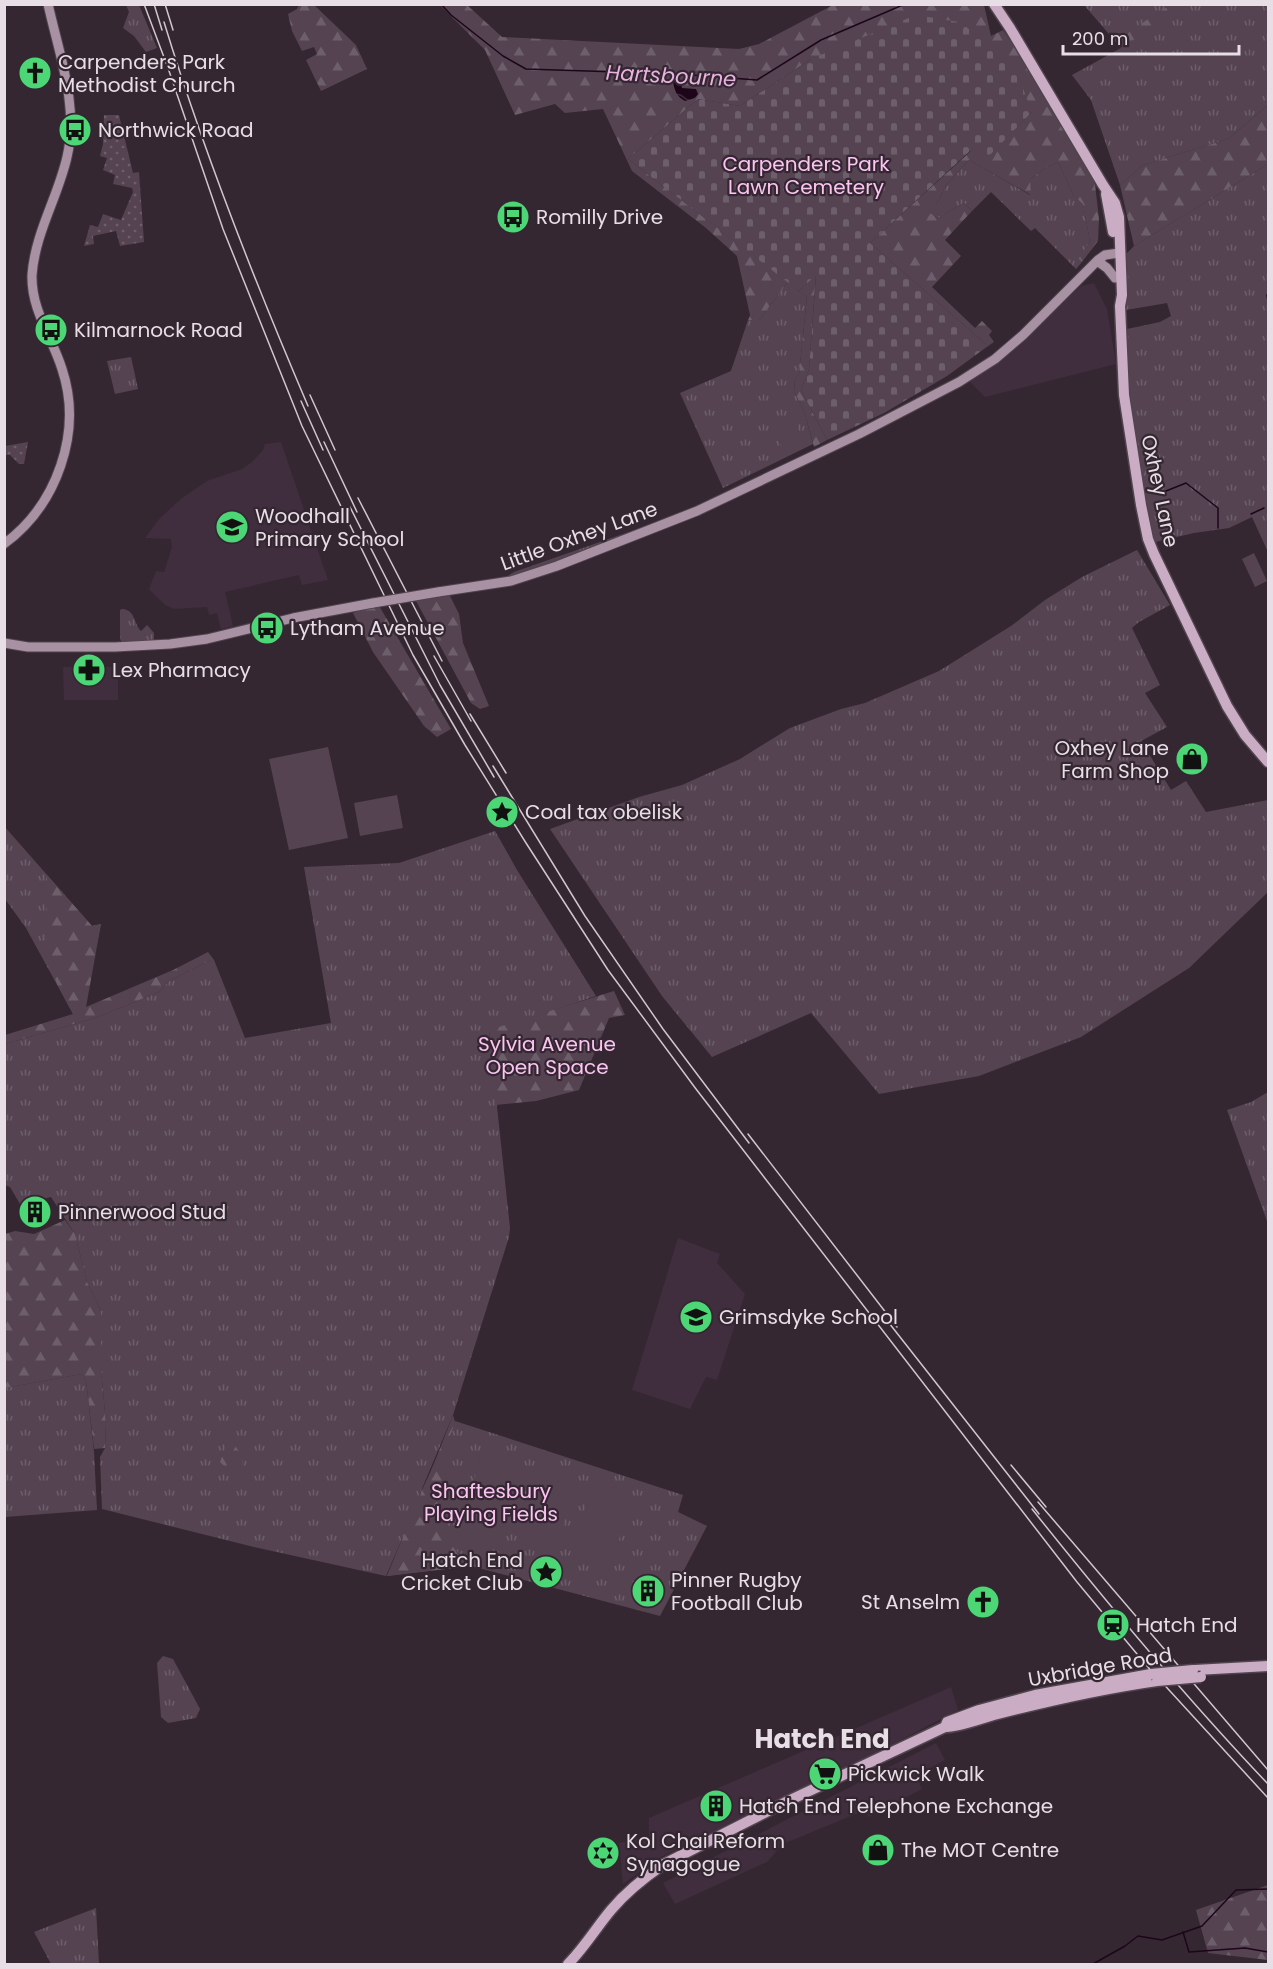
<svg xmlns="http://www.w3.org/2000/svg" width="1273" height="1969" font-family="Poppins,sans-serif">
  <style>
    .built { fill: #402d3d }
    .grass { fill: url(#grass-tufts) }
    .forest { fill: url(#forest-firs) }
    .cemetery { fill: url(#cemetery-stones) }
    .garden { fill: url(#garden-dots) }
    .pitch { fill: #554352 }
    .water { fill: url(#water-waves) }
    .lines { fill: none; stroke-linecap: round; stroke-linejoin: round }
    .stream { stroke: #1d061a; stroke-width: 1.5 }
    .secondary-casing { stroke: #51444f; stroke-width: 11 }
    .primary-casing { stroke: #51444f; stroke-width: 13 }
    .secondary { stroke: #a891a3; stroke-width: 9 }
    .primary { stroke: #caadc4; stroke-width: 10 }
    .rail { stroke: #d0c6ce; stroke-width: 1.5 }
    .secondary-bridge-casing { stroke: #51444f; stroke-width: 11; stroke-linecap: butt }
    .primary-bridge-casing { stroke: #51444f; stroke-width: 13; stroke-linecap: butt }
    .secondary-bridge { stroke: #a891a3; stroke-width: 9 }
    .primary-bridge { stroke: #caadc4; stroke-width: 10 }
    .labels { text-anchor: middle; stroke-width: 4.5; stroke-linejoin: round; paint-order: stroke }
    .poi-label { font-size: 20px; fill: #e8dfe6; stroke: #342732; text-anchor: start }
    .park-label { font-size: 20px; fill: #fbc4f1; stroke: #342732 }
    .street-label { font-size: 20px; fill: #e8dfe6; stroke: #342732 }
    .water-label { font-size: 21px; font-style: italic; fill: #e9b3df; stroke: #342732 }
    .district-label { font-size: 26px; font-weight: bold; fill: #e8dfe6; stroke: #342732 }
  </style>
  <defs>
    <pattern id="grass-tufts" width="24" height="20" patternUnits="userSpaceOnUse" patternTransform="scale(1.5)"><rect width="24" height="20" fill="#554352"/><path d="M3 7l-1-3M5 7V3M7 7l1-3M15 17l-1-3M17 17v-4M19 17l1-3" fill="none" stroke="#6d5e6b"/></pattern>
    <pattern id="forest-firs" width="22" height="20" patternUnits="userSpaceOnUse" patternTransform="scale(1.5)"><rect width="22" height="20" fill="#554352"/><path d="M5 1l3.5 6h-7zM16 11l3.5 6h-7z" fill="#6d5e6b"/></pattern>
    <pattern id="cemetery-stones" width="16" height="16" patternUnits="userSpaceOnUse" patternTransform="scale(1.5)"><rect width="16" height="16" fill="#554352"/><path d="M2 7V4a2 2 0 0 1 4 0v3zM10 15v-3a2 2 0 0 1 4 0v3z" fill="#6d5e6b"/></pattern>
    <pattern id="garden-dots" width="8" height="8" patternUnits="userSpaceOnUse" patternTransform="scale(1.5)"><rect width="8" height="8" fill="#554352"/><path d="M2 2h.1M6 6h.1" fill="none" stroke="#6d5e6b" stroke-width="1.8" stroke-linecap="round"/></pattern>
    <pattern id="water-waves" width="16" height="10" patternUnits="userSpaceOnUse" patternTransform="scale(1.5)"><rect width="16" height="10" fill="#1d061a"/><path d="M0 5q4-4 8 0t8 0" fill="none" stroke="#3e2a3b"/></pattern>
  </defs>
  <rect width="100%" height="100%" fill="#342732"/>
  <g class="built">
    <path d="M1094,283L1107,309L1116,364L985,397L970,382L976,376L1024,338L1081,286Z"/>
    <path d="M281,442L328,580L302,585L299,575L225,592L233,626L221,629L217,613L209,615L207,607L174,609L165,605L149,589L156,571L164,572L172,547L171,539L145,538L160,518L182,498L207,481L242,469L252,462L263,450L265,444Z"/>
    <path d="M63,667H118V700H64Z"/>
    <path d="M678,1238L720,1254L717,1263L745,1294L717,1380L706,1377L690,1409L632,1390Z"/>
    <path d="M951,1687L958,1710L821,1782L804,1788L655,1860L623,1884L619,1843L649,1836V1818Z"/>
    <path d="M936,1743L945,1760L916,1776L922,1789L869,1817L863,1811L783,1844L767,1862L675,1904L663,1883Z"/>
  </g>
  <g class="grass">
    <path d="M126,5H139L157,48L146,52L134,36L123,28L129,12Z"/>
    <path d="M1084,5H1268V105L1228,139L1143,165L1120,185L1091,100L1072,75L1121,48Z"/>
    <path d="M969,160L1030,195V179L1044,169L1058,162L1074,196L1083,203L1090,242L1079,258L1082,262L1076,269L1035,228L1031,231L991,192L972,211L964,203L938,218L927,212L938,202L946,185Z"/>
    <path d="M1268,164V552L1252,517L1229,528L1194,533L1151,543L1128,411L1127,329L1160,322L1171,316L1167,303L1126,310L1125,255L1134,246Z"/>
    <path d="M788,282L807,297L799,374L795,379L794,391L804,411L813,444L723,488L680,393L731,371L748,320H759Z"/>
    <path d="M131,357L138,389L115,394L107,361Z"/>
    <path d="M640,528V532L509,579L505,578L514,572Z"/>
    <path d="M1137,550L1170,605L1139,622L1132,628L1160,685L1145,693L1167,727L1141,741L1171,790L1186,781L1206,812L1268,800V892L1189,968L1081,1037L979,1076L879,1094L811,1013L712,1057L662,996L550,829L639,797L682,785L740,759L790,728L841,709L865,703L939,671L1011,626L1045,600L1082,577Z"/>
    <path d="M122,609C136,610 133,623 141,631L147,625L154,633V640L122,642L120,639V610Z"/>
    <path d="M4,826L92,926L101,924L92,965L73,1014L26,928L5,899Z"/>
    <path d="M495,831L517,870L596,996L489,1032L510,1228L509,1237L453,1415L418,1498L455,1421L683,1495L678,1512L707,1526L660,1616L471,1566L387,1576L408,1525L386,1576L254,1547L102,1509L100,1457L105,1448L106,1423L101,1369V1311L87,1282L75,1234L51,1197L20,1204L10,1187L5,1185V1044L98,1017L159,992L169,981L211,960H214L245,1038L331,1023L304,867L399,863Z"/>
    <path d="M1268,1092V1224L1227,1110L1251,1102Z"/>
    <path d="M81,1374L86,1380L94,1452L97,1510L5,1517V1388Z"/>
    <path d="M163,1656L173,1659L200,1709L196,1718L168,1723L161,1717L157,1663Z"/>
    <path d="M96,1908L99,1964H51L34,1932Z"/>
  </g>
  <g class="forest">
    <path d="M299,5H314L356,45L367,69L321,91L306,60L317,54L314,47L302,51L292,31L288,14L297,9Z"/>
    <path d="M440,5H467L502,37L739,49L759,44L833,5H984L991,36L1003,30L1033,74L1086,164L1095,184L1099,219L1098,241L1082,262L1078,258L1090,242L1083,204L1074,196L1058,162L1044,169L1030,179L1031,195L969,160L946,185L938,202L928,212L938,218L964,203L972,211L945,240L961,256L932,287L975,328L982,321L992,331L989,335L994,342L988,346L870,243L971,151L983,161L1032,112L811,59L740,106L698,99L628,159L788,282L759,320H748L750,315L737,256L706,228L632,171L603,109L565,113L555,104L515,115L485,50Z"/>
    <path d="M1170,5H1186L1121,48L1116,40Z"/>
    <path d="M1268,105V164L1134,246L1120,185L1143,165L1228,139Z"/>
    <path d="M816,274L809,369L801,390L827,440L814,447L804,411L794,391L795,379L799,374L807,297L799,291Z"/>
    <path d="M449,594L459,614L463,643L489,706L480,709L471,703L415,599Z"/>
    <path d="M378,604L451,729L437,737L424,726L373,652L353,613Z"/>
    <path d="M47,875L92,926L101,924L86,1007L173,970L208,952L214,960H211L169,981L159,992L98,1017L5,1044V1035L73,1014L46,962Z"/>
    <path d="M614,991L625,1015L609,1018L579,1090L536,1101L496,1105L489,1030Z"/>
    <path d="M65,1220L75,1234L87,1282L101,1311V1369L106,1423L105,1448L94,1449L86,1380L81,1374L5,1388V1234L15,1231L34,1234Z"/>
    <path d="M453,1415L455,1422L443,1455L452,1546L471,1566L387,1576L437,1456Z"/>
    <path d="M228,1441C240,1449 243,1455 242,1469L232,1473L220,1462Z"/>
    <path d="M1268,1885V1960L1208,1953L1196,1910Z"/>
  </g>
  <path class="cemetery" d="M916,15L959,22L999,50L1017,73L1032,112L983,162L970,151L870,243L988,346L947,376L884,413L827,440L801,390L809,369L816,275L799,291L628,159L698,99L740,106L811,59Z"/>
  <g class="garden">
    <path d="M104,115H119L133,173L139,172L144,242L120,246L116,231L93,236L94,244L84,246L90,225L98,227L103,214L121,220L133,192L132,188L113,184L115,175L103,170L107,158L100,156L103,144Z"/>
    <path d="M28,442L24,464H19L10,455H5V446Z"/>
  </g>
  <g class="pitch">
    <path d="M795,424L806,447L787,456L775,433Z"/>
    <path d="M1254,553L1267,581L1255,587L1242,559Z"/>
    <path d="M328,747L348,838L289,850L269,759Z"/>
    <path d="M397,795L403,828L360,836L354,803Z"/>
    <path d="M481,1454L521,1464L498,1548L459,1538Z"/>
    <path d="M539,1467L576,1477L555,1553L518,1543Z"/>
    <path d="M593,1482L632,1492L611,1569L572,1558Z"/>
  </g>
  <path class="water" d="M679,74L682,88L696,89L698,94L695,98L685,101C677,97 674,90 673,81Z"/>
  <g class="lines">
    <g class="stream">
      <path d="M441,4L451,15L503,56L526,69L679,74L757,80L821,40L905,4"/>
      <path d="M1267,295L1268,301"/>
      <path d="M1161,493L1186,483L1218,508V528"/>
      <path d="M1251,514L1264,508"/>
      <path d="M1183,1932L1189,1952L1245,1948L1268,1952"/>
      <path d="M1093,1964L1125,1946L1138,1936L1162,1940L1202,1926L1236,1890L1268,1889"/>
    </g>
    <g class="secondary-casing">
      <g id="secondary">
        <path d="M1100,263L1107,268L1115,278"/>
        <path d="M4,544C57,505 83,432 62,369C52,337 31,310 32,275C35,233 58,197 67,157C79,106 59,54 48,4"/>
        <path d="M438,592L511,581L557,566L697,511L859,434L959,382L995,359L1023,335L1098,260L1105,255L1119,253"/>
        <path d="M4,643L28,647H115L170,644L207,639L293,618L373,603"/>
      </g>
    </g>
    <g class="primary-casing">
      <g id="primary">
        <path d="M994,4L1010,28L1103,185L1115,203L1119,217L1122,295L1120,306L1124,395L1141,505L1148,539L1154,554L1227,706L1245,735L1268,762"/>
        <path d="M1106,194L1113,232"/>
        <path d="M1195,1670L1268,1666"/>
        <path d="M945,1727L947,1722L979,1710L1035,1695L1151,1674"/>
        <path d="M568,1964C584,1948 596,1928 611,1910C626,1892 645,1877 664,1864L786,1802L945,1727C952,1729 984,1718 994,1715C1048,1701 1101,1689 1157,1681"/>
      </g>
    </g>
    <use href="#secondary" class="secondary"/>
    <use href="#primary" class="primary"/>
    <g class="rail">
      <path d="M144,4L168,68L223,229L302,426L413,655L465,745L526,843L608,970L696,1089L1077,1582L1147,1666L1268,1798"/>
      <path d="M154,4L162,30"/>
      <path d="M165,4L173,30"/>
      <path d="M164,22C204,153 254,280 308,406"/>
      <path d="M310,395L335,450"/>
      <path d="M301,401L323,450"/>
      <path d="M324,442L357,512"/>
      <path d="M358,498L442,661"/>
      <path d="M350,507L440,685L494,777"/>
      <path d="M434,656L471,721"/>
      <path d="M470,714L506,773"/>
      <path d="M493,766L585,916L663,1029L749,1143"/>
      <path d="M748,1134L897,1327"/>
      <path d="M889,1323L1039,1514"/>
      <path d="M1011,1465L1046,1507"/>
      <path d="M1038,1502L1268,1770"/>
      <path d="M1032,1509C1107,1603 1185,1697 1268,1784"/>
    </g>
    <g class="secondary-bridge-casing">
      <path id="secondary-bridge" d="M373,603L438,592"/>
    </g>
    <g class="primary-bridge-casing">
      <g id="primary-bridge">
        <path d="M1151,1674L1193,1670"/>
        <path d="M1157,1681L1201,1677"/>
      </g>
    </g>
    <use href="#secondary-bridge" class="secondary-bridge"/>
    <use href="#primary-bridge" class="primary-bridge"/>
  </g>
  <defs>
    <g id="church-disc" transform="scale(1.725)"><circle r="9.5" fill="#4cd676" stroke="#342732"/><path d="M-1.2-6h2.4v3.5h3.3v2.4h-3.3V6h-2.4V-.1h-3.3v-2.4h3.3Z" fill="#111"/></g>
    <g id="bus-disc" transform="scale(1.725)"><circle r="9.5" fill="#4cd676" stroke="#342732"/><path d="M-5-6H5V4H4V6H2V4H-2V6H-4V4H-5ZM-3.5-4V0h7V-4ZM-3.5 1.2v1.5H-2V1.2ZM2 1.2v1.5H3.5V1.2Z" fill="#111"/></g>
    <g id="school-disc" transform="scale(1.725)"><circle r="9.5" fill="#4cd676" stroke="#342732"/><path d="M0-5L7-2L0 1L-7-2ZM-4 1L0 2.5L4 1V4Q0 6-4 4Z" fill="#111"/></g>
    <g id="pharmacy-disc" transform="scale(1.725)"><circle r="9.5" fill="#4cd676" stroke="#342732"/><path d="M-2-6h4v4h4v4h-4v4h-4v-4h-4v-4h4Z" fill="#111"/></g>
    <g id="shop-disc" transform="scale(1.725)"><circle r="9.5" fill="#4cd676" stroke="#342732"/><path d="M-5-2.5h2.3a2.7 3.5 0 0 1 5.4 0H5L5.5 6h-11ZM-1.5-2.5h3a1.5 2.3 0 0 0-3 0Z" fill="#111"/></g>
    <g id="sight-disc" transform="scale(1.725)"><circle r="9.5" fill="#4cd676" stroke="#342732"/><path d="M0-6L1.8-2.2L6-1.7L2.9 1.2L3.7 5.4L0 3.3L-3.7 5.4L-2.9 1.2L-6-1.7L-1.8-2.2Z" fill="#111"/></g>
    <g id="building-disc" transform="scale(1.725)"><circle r="9.5" fill="#4cd676" stroke="#342732"/><path d="M-4-6H4V6H1V3H-1V6H-4ZM-2.5-4.3h1.7v1.8h-1.7ZM.8-4.3h1.7v1.8H.8ZM-2.5-1h1.7V.8h-1.7ZM.8-1h1.7V.8H.8Z" fill="#111"/></g>
    <g id="station-disc" transform="scale(1.725)"><circle r="9.5" fill="#4cd676" stroke="#342732"/><path d="M-3-6H3Q5-6 5-4V2Q5 4 3 4L4.5 6H3L1.5 4h-3L-3 6H-4.5L-3 4Q-5 4-5 2V-4Q-5-6-3-6ZM-3.5-4v3h7v-3ZM-3.5 1v1.5H-2V1ZM2 1v1.5H3.5V1Z" fill="#111"/></g>
    <g id="supermarket-disc" transform="scale(1.725)"><circle r="9.5" fill="#4cd676" stroke="#342732"/><path d="M-6-5.5h2.5l.6 2H6L4.5 2H-2.5L-4.4-4H-6ZM-1.5 3.2a1.3 1.3 0 1 0 .1 0ZM3 3.2a1.3 1.3 0 1 0 .1 0Z" fill="#111"/></g>
    <g id="synagogue-disc" transform="scale(1.725)"><circle r="9.5" fill="#4cd676" stroke="#342732"/><path d="M0-6.5L5.6 3.2H-5.6ZM0 6.5L5.6-3.2H-5.6Z" fill="#111"/></g>
  </defs>
  <g fill-rule="evenodd">
    <use href="#church-disc" x="35" y="73"/>
    <use href="#bus-disc" x="75" y="130"/>
    <use href="#bus-disc" x="513" y="217"/>
    <use href="#bus-disc" x="51" y="330"/>
    <use href="#school-disc" x="232" y="527"/>
    <use href="#bus-disc" x="267" y="628"/>
    <use href="#pharmacy-disc" x="89" y="670"/>
    <use href="#shop-disc" x="1192" y="759"/>
    <use href="#sight-disc" x="502" y="812"/>
    <use href="#building-disc" x="35" y="1212"/>
    <use href="#school-disc" x="696" y="1317"/>
    <use href="#sight-disc" x="546" y="1572"/>
    <use href="#building-disc" x="648" y="1591"/>
    <use href="#church-disc" x="983" y="1602"/>
    <use href="#station-disc" x="1113" y="1625"/>
    <use href="#supermarket-disc" x="825" y="1774"/>
    <use href="#building-disc" x="716" y="1806"/>
    <use href="#shop-disc" x="878" y="1850"/>
    <use href="#synagogue-disc" x="603" y="1853"/>
  </g>
  <g class="labels">
    <g class="poi-label">
      <text x="58" y="69">Carpenders Park<tspan x="58" dy="23">Methodist Church</tspan></text>
      <text x="98" y="137">Northwick Road</text>
      <text x="536" y="224">Romilly Drive</text>
      <text x="74" y="337">Kilmarnock Road</text>
      <text x="255" y="523">Woodhall<tspan x="255" dy="23">Primary School</tspan></text>
      <text x="290" y="635">Lytham Avenue</text>
      <text x="112" y="677">Lex Pharmacy</text>
      <text x="1169" y="755" text-anchor="end">Oxhey Lane<tspan x="1169" dy="23">Farm Shop</tspan></text>
      <text x="525" y="819">Coal tax obelisk</text>
      <text x="58" y="1219">Pinnerwood Stud</text>
      <text x="719" y="1324">Grimsdyke School</text>
      <text x="523" y="1567" text-anchor="end">Hatch End<tspan x="523" dy="23">Cricket Club</tspan></text>
      <text x="671" y="1587">Pinner Rugby<tspan x="671" dy="23">Football Club</tspan></text>
      <text x="960" y="1609" text-anchor="end">St Anselm</text>
      <text x="1136" y="1632">Hatch End</text>
      <text x="848" y="1781">Pickwick Walk</text>
      <text x="739" y="1813">Hatch End Telephone Exchange</text>
      <text x="626" y="1848">Kol Chai Reform<tspan x="626" dy="23">Synagogue</tspan></text>
      <text x="901" y="1857">The MOT Centre</text>
    </g>
    <g class="park-label">
      <text x="806" y="171">Carpenders Park<tspan x="806" dy="23">Lawn Cemetery</tspan></text>
      <text x="547" y="1051">Sylvia Avenue<tspan x="547" dy="23">Open Space</tspan></text>
      <text x="491" y="1498">Shaftesbury<tspan x="491" dy="23">Playing Fields</tspan></text>
    </g>
    <g class="street-label">
      <text transform="translate(1160 491) rotate(78)" y="7">Oxhey Lane</text>
      <text transform="translate(579 536) rotate(-20)" y="7">Little Oxhey Lane</text>
      <text transform="translate(1100 1667) rotate(-10)" y="7">Uxbridge Road</text>
    </g>
    <g class="water-label">
      <text transform="translate(671 76) rotate(3)" y="7">Hartsbourne</text>
    </g>
    <g class="district-label">
      <text x="822" y="1748">Hatch End</text>
    </g>
  </g>
  <rect width="1273" height="1969" fill="none" stroke="#e8dfe6" stroke-width="12"/>
  <path d="M1063 45v9h176v-9" fill="none" stroke="#e8dfe6" stroke-width="3"/>
  <text x="1072" y="45" font-size="18" fill="#e8dfe6" stroke="#342732" stroke-width="4.5" paint-order="stroke">200 m</text>
</svg>
